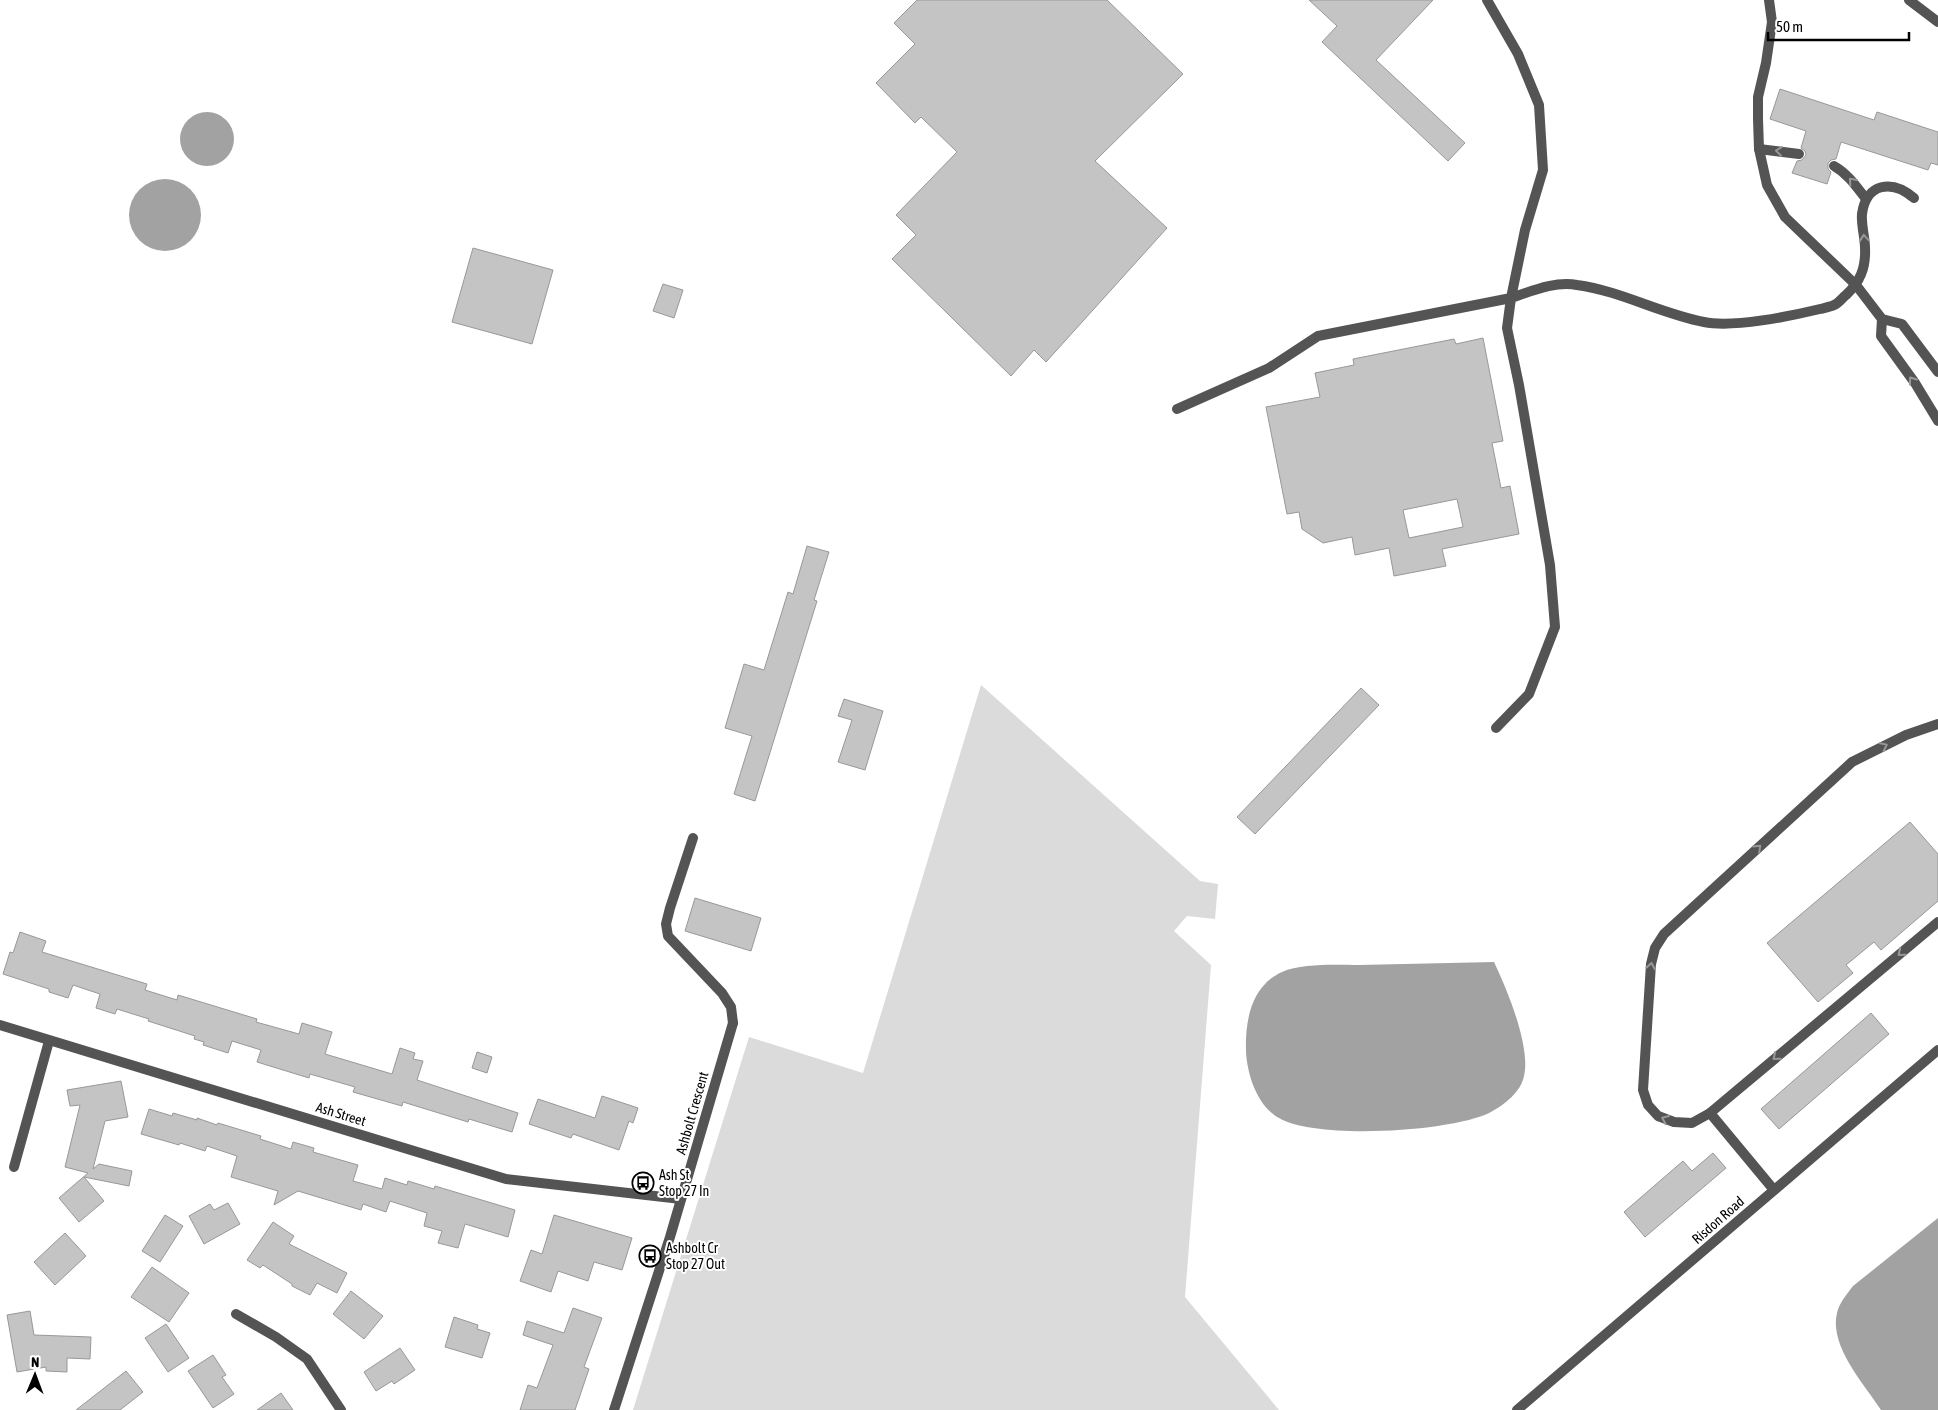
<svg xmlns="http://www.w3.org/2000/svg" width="1938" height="1410" font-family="'Asap Condensed',sans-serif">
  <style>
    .green { fill: #dbdbdb }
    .water { fill: #a2a2a2 }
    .building { fill: #c4c4c4; stroke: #989898; fill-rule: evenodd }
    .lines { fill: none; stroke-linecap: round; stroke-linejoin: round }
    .service { stroke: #545454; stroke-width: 10 }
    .minor { stroke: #545454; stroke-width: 10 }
    .tertiary { stroke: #545454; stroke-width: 10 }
    .oneway { stroke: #989898 }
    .labels { text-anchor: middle; stroke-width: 4; stroke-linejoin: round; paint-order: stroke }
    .street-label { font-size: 14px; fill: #000; stroke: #fff }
    .poi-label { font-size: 14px; fill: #000; stroke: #fff; text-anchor: start }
  </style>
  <rect width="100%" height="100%" fill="#fff"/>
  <path class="green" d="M981,685L1200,881L1218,884L1215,919L1187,916L1174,931L1211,965L1185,1297L1279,1410H633L749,1037L863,1073Z"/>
  <g class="water">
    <circle cx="207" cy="139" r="27"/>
    <circle cx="165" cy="215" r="36"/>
    <path d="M1494,962C1507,989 1531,1047 1524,1076C1521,1092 1504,1105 1491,1112C1453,1132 1316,1140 1279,1118C1257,1106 1247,1074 1246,1051C1245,1021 1251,986 1282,972C1302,963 1337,965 1359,965C1404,964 1449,963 1494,962Z"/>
    <path d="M1938,1218V1410H1881C1864,1384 1829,1346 1837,1313C1839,1303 1847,1294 1853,1286Z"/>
  </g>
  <g class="building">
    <path d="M917,0H1107L1183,74L1095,161L1167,228L1046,362L1034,350L1011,376L892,259L916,235L896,215L957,152L921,117L915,123L876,83L915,44L894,23Z"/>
    <path d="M1309,0H1433L1376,60L1465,143L1448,161L1322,42L1337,26Z"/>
    <path d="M1780,89L1874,120L1877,112L1938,132V165L1931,163L1928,170L1841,142L1836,159L1831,160L1828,163V169L1831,172L1827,184L1792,173L1797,161L1802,160L1806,155L1805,151L1801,148L1806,131L1770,119Z"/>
    <path d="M473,248L553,270L532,344L452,322Z"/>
    <path d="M663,284L683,290L674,318L653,311Z"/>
    <path d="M1483,338L1503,441L1492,443L1501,488L1510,486L1519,534L1442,549L1446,566L1394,576L1389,548L1355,555L1352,537L1323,543L1302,529L1299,512L1287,514L1266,407L1320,397L1315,373L1354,365L1353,359L1454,339L1456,344ZM1457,499L1463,527L1409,538L1403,510Z"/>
    <path d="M807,546L829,552L814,600L817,601L755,801L734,794L752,736L725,728L744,664L764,670L788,592L793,594Z"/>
    <path d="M1361,688L1379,705L1255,834L1237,817Z"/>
    <path d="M844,699L883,711L865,770L838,762L852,720L838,716Z"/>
    <path d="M1910,822L1938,854V901L1881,950L1874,942L1846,965L1853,973L1818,1002L1767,943Z"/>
    <path d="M695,898L761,918L751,951L685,931Z"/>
    <path d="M20,932L46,941L42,952L147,984L145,990L177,1000L178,995L257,1019L256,1022L299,1034L302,1023L332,1032L325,1054L392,1074L400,1048L415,1053L413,1059L423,1061L417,1080L518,1113L512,1132L469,1119L468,1122L403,1102L402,1106L353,1092L355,1087L310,1074L309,1078L257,1062L261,1050L232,1041L228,1053L203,1045L204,1042L194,1039L195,1036L148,1021L149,1019L117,1009L115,1014L96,1008L100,994L73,985L68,998L49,992V989L3,974L10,952L13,953Z"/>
    <path d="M1871,1013L1889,1034L1779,1129L1761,1109Z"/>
    <path d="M477,1052L492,1057L487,1073L472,1068Z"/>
    <path d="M121,1081L128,1117L105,1121L93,1169L99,1164L132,1171L129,1186L84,1177L104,1201L79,1222L59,1198L88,1173L65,1167L80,1105L70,1106L67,1090Z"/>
    <path d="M602,1096L638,1108L633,1123L629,1121L619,1150L573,1134L571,1138L529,1124L538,1099L595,1118Z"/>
    <path d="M149,1109L172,1116L173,1113L197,1120V1118L217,1125L218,1123L261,1136L260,1139L291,1149L293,1142L314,1148L313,1152L358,1165L353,1181L382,1189L385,1178L407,1185L408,1181L434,1189L435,1186L515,1210L508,1237L465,1224L458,1248L438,1243L442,1231L424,1226L427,1213L390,1201L386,1212L363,1204L361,1210L298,1191L274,1205L278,1191L231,1177L237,1156L207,1146L205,1151L180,1143L179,1145L141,1134Z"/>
    <path d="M1713,1153L1726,1168L1645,1237L1624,1212L1683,1161L1692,1171Z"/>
    <path d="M228,1203L240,1224L204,1244L189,1216L210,1204L214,1210Z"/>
    <path d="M165,1215L183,1226L160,1262L142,1251Z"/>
    <path d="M554,1215L632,1238L622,1270L594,1262L588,1281L558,1271L551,1292L520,1281L531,1250L542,1254Z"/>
    <path d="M273,1222L294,1236L289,1244L347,1273L337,1293L317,1283L310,1295L292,1286V1284L263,1265L260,1268L247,1260Z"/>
    <path d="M65,1233L86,1256L55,1285L34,1262Z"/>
    <path d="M152,1267L189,1293L169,1322L131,1297Z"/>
    <path d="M351,1291L383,1316L364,1339L333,1314Z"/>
    <path d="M573,1308L602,1318L584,1367L589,1369L575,1410H520L528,1385L537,1388L553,1345L523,1335L527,1321L564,1333Z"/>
    <path d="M30,1311L34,1335L91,1337L90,1359L67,1358V1372L46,1371V1367L17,1372L7,1315Z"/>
    <path d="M454,1317L478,1325L477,1329L490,1333L482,1358L445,1347Z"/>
    <path d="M166,1324L189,1358L168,1372L145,1338Z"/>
    <path d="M400,1348L415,1370L394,1384L392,1381L376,1391L364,1372Z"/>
    <path d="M213,1355L226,1375L222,1377L234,1394L213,1408L188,1371Z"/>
    <path d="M126,1371L143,1392L120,1410H76Z"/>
    <path d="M281,1393L293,1410H257Z"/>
  </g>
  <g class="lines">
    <g class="service">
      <path d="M1769,0L1772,22L1766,63L1758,97V119L1759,149L1767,185L1785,217L1856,285L1882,319L1902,324L1938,372"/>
      <path d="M1909,0L1938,22"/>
      <path d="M1759,149L1799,154"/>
      <path d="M1834,166C1848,174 1856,186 1866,199"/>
      <path d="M1882,319L1881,336L1915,383L1938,421"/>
      <path d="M1177,409L1269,368L1318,336L1511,298L1525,230L1543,170L1539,105L1518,54L1487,0"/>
      <path d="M1938,724L1906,735L1852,762L1664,934L1655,948L1651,964L1643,1090L1648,1105L1658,1116L1674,1122L1692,1123L1710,1113L1938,922"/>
      <path d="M1496,728L1529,694L1555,627L1550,565L1519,385L1507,328L1511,298C1532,291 1555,281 1577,285C1621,291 1661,314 1704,322C1733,328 1791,316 1820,309C1824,308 1830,307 1834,305C1839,303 1842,298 1846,295C1860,282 1866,268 1865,248C1865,237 1861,225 1862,214C1866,183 1892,179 1914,198"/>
      <path d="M693,838L670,908L666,924L668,936L722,993L731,1007L733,1023"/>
      <path d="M1710,1113L1774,1190"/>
    </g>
    <g class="minor">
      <path d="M0,1025L506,1179L681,1199"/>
      <path d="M14,1167L49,1041"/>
      <path d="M236,1314L276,1337L307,1359L341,1410"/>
    </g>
    <g class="tertiary">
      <path d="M614,1410L670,1237L733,1023"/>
      <path d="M1517,1410L1938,1050"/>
    </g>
  </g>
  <defs><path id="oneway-chevron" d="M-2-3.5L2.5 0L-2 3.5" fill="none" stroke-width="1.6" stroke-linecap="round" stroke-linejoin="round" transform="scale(1.25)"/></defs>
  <g class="oneway">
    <use href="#oneway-chevron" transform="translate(1779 151) rotate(-173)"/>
    <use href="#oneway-chevron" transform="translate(1852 181) rotate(-131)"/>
    <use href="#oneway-chevron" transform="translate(1864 238) rotate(-95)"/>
    <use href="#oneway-chevron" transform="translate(1912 380) rotate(-126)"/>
    <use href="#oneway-chevron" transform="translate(1884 746) rotate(-26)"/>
    <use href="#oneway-chevron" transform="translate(1758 848) rotate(-43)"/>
    <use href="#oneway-chevron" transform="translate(1901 953) rotate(140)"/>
    <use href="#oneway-chevron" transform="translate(1651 966) rotate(-81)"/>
    <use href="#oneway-chevron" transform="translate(1776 1057) rotate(140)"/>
    <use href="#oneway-chevron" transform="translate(1665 1119) rotate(-156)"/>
  </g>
  <defs>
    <g id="bus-ring" transform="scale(1.125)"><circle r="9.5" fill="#fff" stroke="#000" stroke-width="1.5"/><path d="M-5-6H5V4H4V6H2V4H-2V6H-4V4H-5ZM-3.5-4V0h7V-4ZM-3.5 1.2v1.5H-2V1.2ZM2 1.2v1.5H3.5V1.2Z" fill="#000"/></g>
  </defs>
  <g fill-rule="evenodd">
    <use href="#bus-ring" x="643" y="1183"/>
    <use href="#bus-ring" x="650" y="1256"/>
  </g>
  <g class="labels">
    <g class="street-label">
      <text transform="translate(692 1113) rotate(-74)" y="5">Ashbolt Crescent</text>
      <text transform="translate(341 1114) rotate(17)" y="5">Ash Street</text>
      <text transform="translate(1718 1220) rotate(-41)" y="5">Risdon Road</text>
    </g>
    <g class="poi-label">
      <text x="659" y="1180">Ash St<tspan x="659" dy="16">Stop 27 In</tspan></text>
      <text x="666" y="1253">Ashbolt Cr<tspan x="666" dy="16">Stop 27 Out</tspan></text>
    </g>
  </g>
  <g transform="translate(35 1375) rotate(1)" stroke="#ffffff" stroke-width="4" paint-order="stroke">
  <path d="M0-4L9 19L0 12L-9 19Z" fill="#000000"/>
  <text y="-8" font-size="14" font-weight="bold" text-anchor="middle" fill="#000000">N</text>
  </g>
  <path d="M1768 32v8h141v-8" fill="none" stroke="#000000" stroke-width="2.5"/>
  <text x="1776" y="32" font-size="15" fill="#000000" stroke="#ffffff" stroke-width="4" paint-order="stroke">50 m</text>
</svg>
